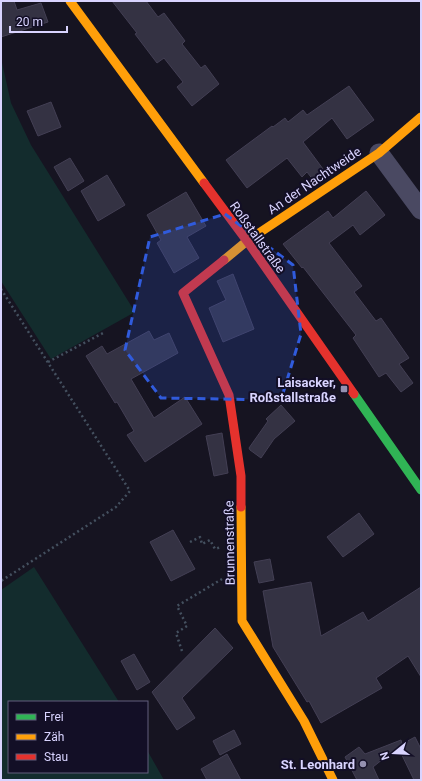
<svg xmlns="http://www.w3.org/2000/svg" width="422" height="781" font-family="Roboto,sans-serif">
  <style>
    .green { fill: #132c2d }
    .building { fill: #343243; stroke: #433f54 }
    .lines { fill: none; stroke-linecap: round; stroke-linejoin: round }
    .path { stroke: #44505f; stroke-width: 2.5; stroke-dasharray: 2 3; stroke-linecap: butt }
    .street { stroke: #4a4962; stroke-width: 19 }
    .fast { stroke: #30b455; stroke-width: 9 }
    .slow { stroke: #ff9f0a; stroke-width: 9 }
    .jam { stroke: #e5322d; stroke-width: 9 }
    .marked { fill: #305bdc; fill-opacity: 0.2; stroke: #305bdc; stroke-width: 3; stroke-dasharray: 8 5; stroke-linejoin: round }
    .poi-dot { fill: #9591b1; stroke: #130f26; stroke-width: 1.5 }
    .labels { text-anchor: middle; stroke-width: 4; stroke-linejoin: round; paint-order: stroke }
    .street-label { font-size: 13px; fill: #d9d4ff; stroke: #130f26 }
    .poi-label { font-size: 13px; font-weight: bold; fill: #d9d4ff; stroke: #130f26; text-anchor: end }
  </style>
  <rect width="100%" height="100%" fill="#161421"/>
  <g class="green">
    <path d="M1,58L11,103L31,145L135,312L51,359L1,281Z"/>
    <path d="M34,567L119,702H9V772H147V750L164,780H1V590Z"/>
  </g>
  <g class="building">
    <path d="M1,1H14L17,10L41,3L48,22L1,37Z"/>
    <path d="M112,1H146L158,17L164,13L185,41L182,44L201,68L205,65L219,84L192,106L177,87L183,82L164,58L157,63L135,34L137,33Z"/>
    <path d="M349,86L374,120L347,139L332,118L303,142L326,173L314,181L307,172L302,177L287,158L247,188L226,160L272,126L273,127L285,118L288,122L303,110L307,115Z"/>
    <path d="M51,102L61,127L38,136L27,111Z"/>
    <path d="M70,158L84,181L68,191L54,167Z"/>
    <path d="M107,175L125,205L98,221L81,191Z"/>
    <path d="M366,191L385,215L360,235L353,225L329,243L362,286L354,292L376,321L381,318L409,358L399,364L413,383L401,392L386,373L379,377L353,338L356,335L303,267L302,268L283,244L328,211L333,218Z"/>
    <path d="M186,192L206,226L187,237L199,258L174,273L157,243L161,240L147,215Z"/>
    <path d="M233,274L254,329L223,342L209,308L226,300L217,281Z"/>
    <path d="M149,331L154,340L169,333L178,353L131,379L154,418L185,397L202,424L145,462L127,435L134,431L117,402L115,403L86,356L102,346L107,354Z"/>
    <path d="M281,405L295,421L274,439L261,458L250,450L249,448L268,421L266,419Z"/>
    <path d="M222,433L228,473L214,476L206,436Z"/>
    <path d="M359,513L374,534L343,557L327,537Z"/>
    <path d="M173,530L195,569L171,581L150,542Z"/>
    <path d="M270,559L274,580L259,583L254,562Z"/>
    <path d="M311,582L321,636L363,612L368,621L421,587V677L408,656L376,678L382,688L321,723L309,701L307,702L273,647L263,591Z"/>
    <path d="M215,628L233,648L182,698L195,718L177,730L152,692Z"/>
    <path d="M134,654L150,682L137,690L121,661Z"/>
    <path d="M234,730L241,744L220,755L213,741Z"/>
    <path d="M415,737L421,749V780H414L398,747L373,767L379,780H357L345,757L359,747L365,754L401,740L402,744Z"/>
    <path d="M227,754L241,780H207L201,769Z"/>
  </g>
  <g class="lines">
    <g class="path">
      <path d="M1,289L130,491L116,507L1,581"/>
      <path d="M48,362L105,332"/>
      <path d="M190,542L200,537L202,544L210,540L215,549L221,547"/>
      <path d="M182,651L176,633L187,626L177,606L222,579"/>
    </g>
    <path class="street" d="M379,153L421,210"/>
    <path class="fast" d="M354,394L421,490"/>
    <g class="slow">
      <path d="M70,1L204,183"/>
      <path d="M224,260L247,241L379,153L421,117"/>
      <path d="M241,507L242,621L304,721L333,780"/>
    </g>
    <g class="jam">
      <path d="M204,183L247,241L354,394"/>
      <path d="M224,260L183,293L229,395L241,476V507"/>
    </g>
  </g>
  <path class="marked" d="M225,214L293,265L301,334L281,400L161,398L125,350L150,237Z"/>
  <g class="poi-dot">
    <rect x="340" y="385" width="8" height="8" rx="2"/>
    <circle cx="363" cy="764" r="4"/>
  </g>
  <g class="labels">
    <g class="street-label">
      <text transform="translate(314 180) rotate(-34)" y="5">An der Nachtweide</text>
      <text transform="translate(258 237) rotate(54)" y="5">Roßstallstraße</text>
      <text transform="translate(229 543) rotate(-91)" y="5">Brunnenstraße</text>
    </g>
    <g class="poi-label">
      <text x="336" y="387">Laisacker,<tspan x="336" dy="15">Roßstallstraße</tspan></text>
      <text x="355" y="769">St. Leonhard</text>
    </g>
  </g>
  <rect width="422" height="781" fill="none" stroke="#d9d4ff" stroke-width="4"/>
  <rect x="8" y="701" width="140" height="72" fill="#130f26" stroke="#625e7d"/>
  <rect x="16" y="714" width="20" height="6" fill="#30b455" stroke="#625e7d"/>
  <text x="44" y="721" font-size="12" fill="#d9d4ff">Frei</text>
  <rect x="16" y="734" width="20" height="6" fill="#ff9f0a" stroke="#625e7d"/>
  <text x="44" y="741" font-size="12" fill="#d9d4ff">Zäh</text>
  <rect x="16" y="754" width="20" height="6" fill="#e5322d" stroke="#625e7d"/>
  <text x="44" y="761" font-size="12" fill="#d9d4ff">Stau</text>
  <g transform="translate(394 753) rotate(252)" stroke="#130f26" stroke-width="3" paint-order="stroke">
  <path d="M0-3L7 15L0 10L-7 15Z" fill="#d9d4ff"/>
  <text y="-6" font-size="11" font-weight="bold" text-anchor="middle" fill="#d9d4ff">N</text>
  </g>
  <path d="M10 26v6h57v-6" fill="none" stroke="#d9d4ff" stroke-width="2"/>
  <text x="16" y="26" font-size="12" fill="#d9d4ff" stroke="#130f26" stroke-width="3" paint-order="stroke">20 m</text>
</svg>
